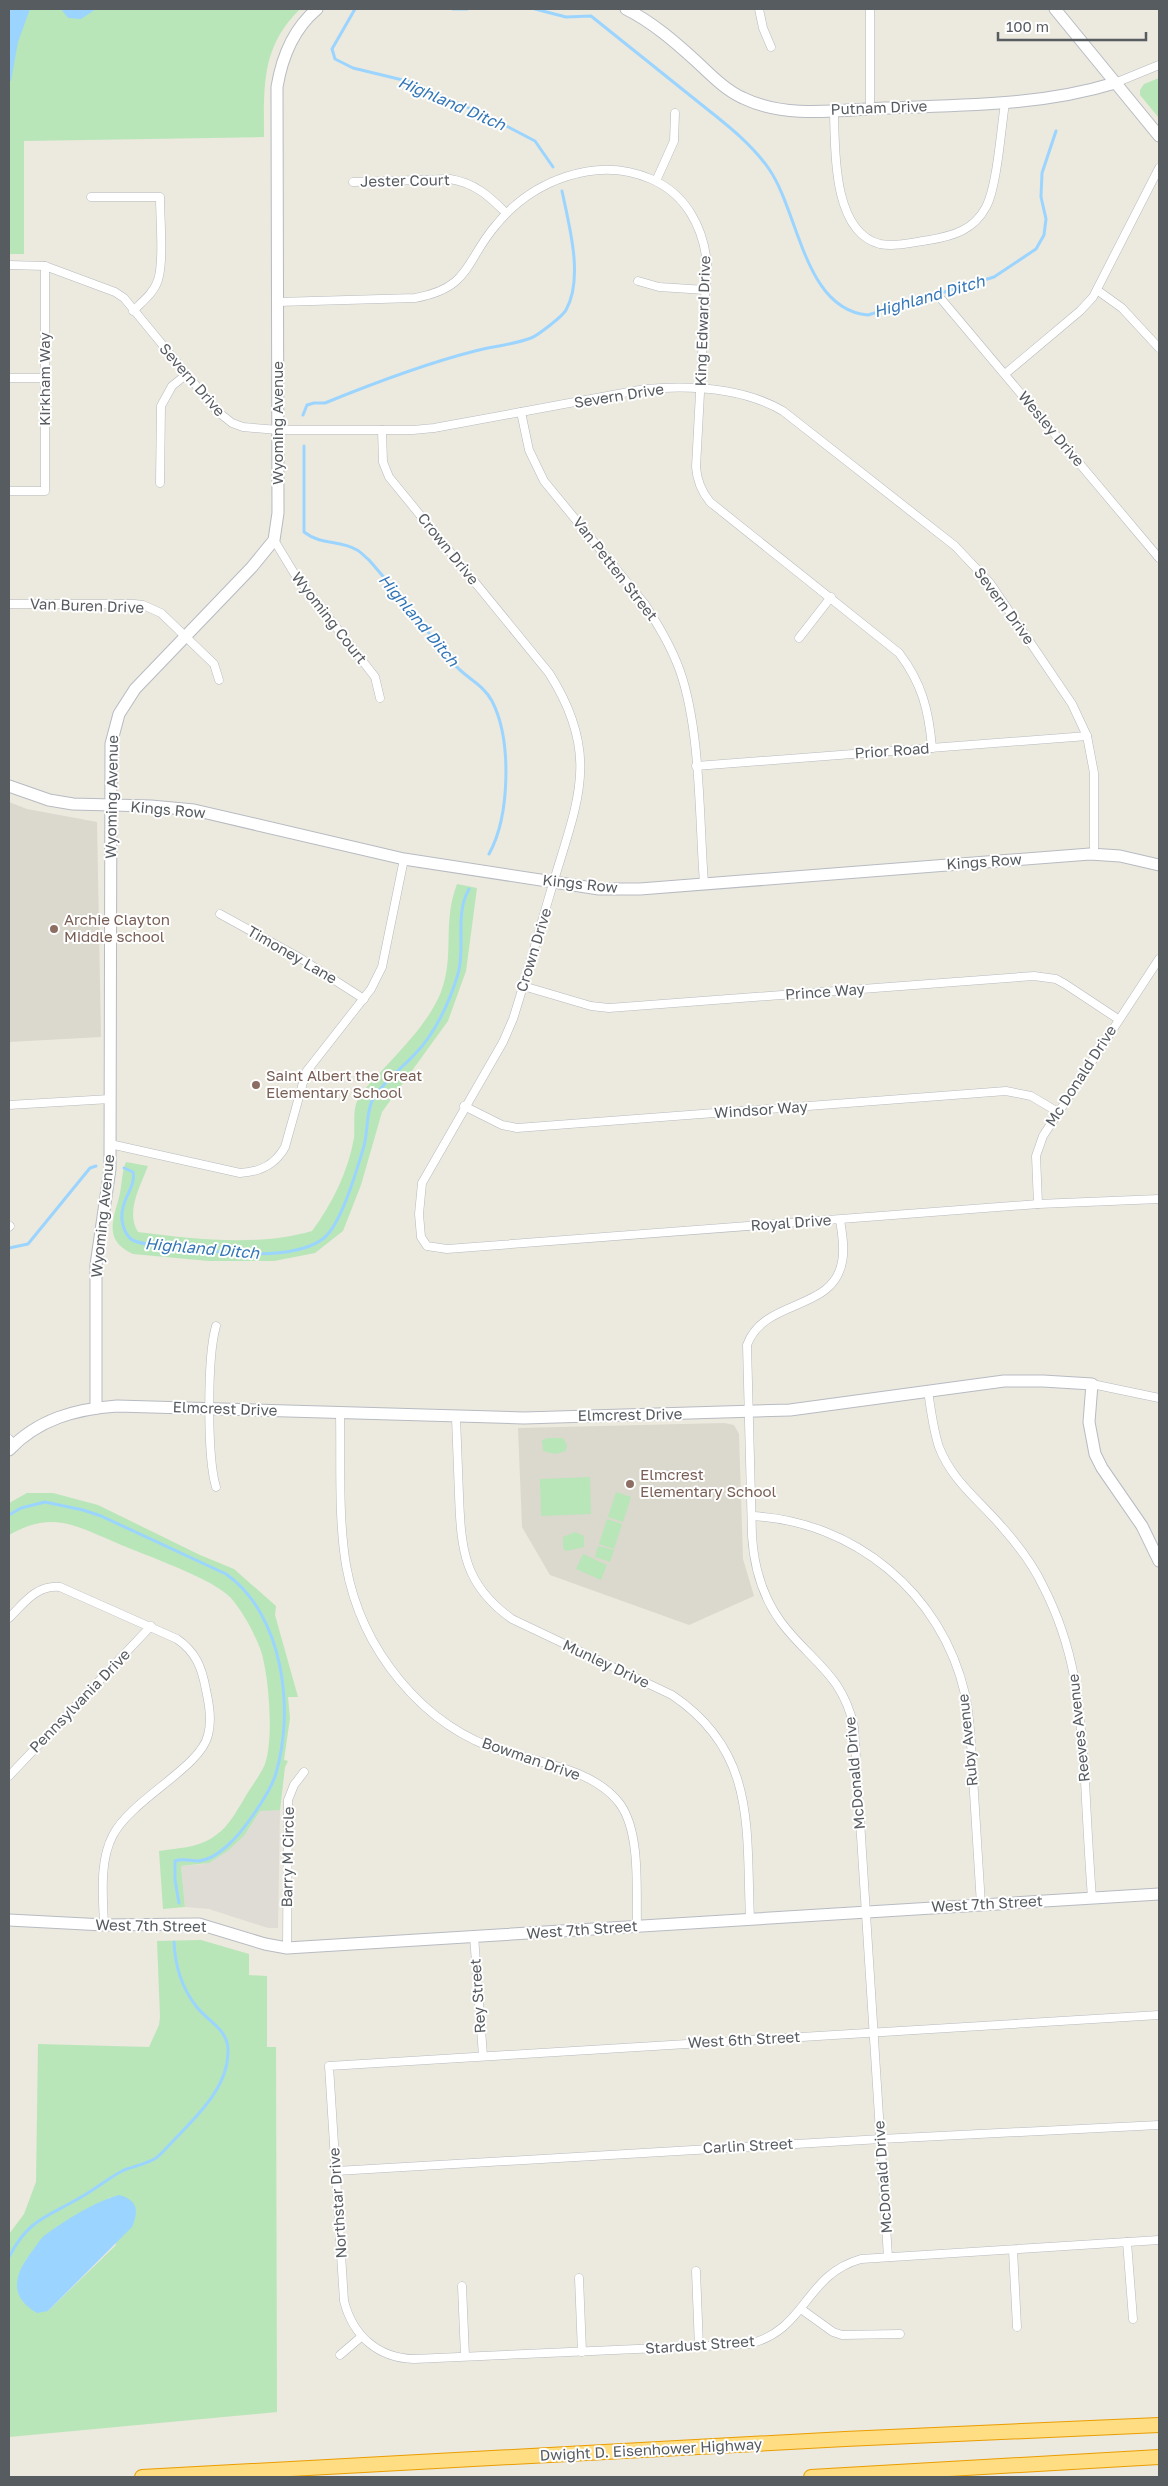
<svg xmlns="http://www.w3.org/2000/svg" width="1168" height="2486" font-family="'Golos Text',sans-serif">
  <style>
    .industrial { fill: #dfdcd6 }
    .education { fill: #dbd8cd }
    .green { fill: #b8e6b8; fill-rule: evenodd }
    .water { fill: #9bd5ff }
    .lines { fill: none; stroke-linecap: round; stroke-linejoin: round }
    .stream { stroke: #9bd5ff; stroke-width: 3 }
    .street-casing { stroke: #b6babf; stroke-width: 9 }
    .secondary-casing { stroke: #b7bbc2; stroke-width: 13 }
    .highway-casing { stroke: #ea9d00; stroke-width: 16 }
    .street { stroke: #fff; stroke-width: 8 }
    .secondary { stroke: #fff; stroke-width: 11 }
    .highway { stroke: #ffdd82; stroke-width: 14 }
    .education-dot { fill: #8d6e63; stroke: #fff; stroke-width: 2 }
    .labels { text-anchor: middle; stroke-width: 4; stroke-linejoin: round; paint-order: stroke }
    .street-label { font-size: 15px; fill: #575c61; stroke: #fff }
    .education-label { font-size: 15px; fill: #785e54; stroke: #fff; text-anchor: start }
    .water-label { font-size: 16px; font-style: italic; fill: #3376b7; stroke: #fff }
  </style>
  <rect width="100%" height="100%" fill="#ece9de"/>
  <path class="industrial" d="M264,1810H280L278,1928H268L209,1909L185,1907L181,1866L204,1864L229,1850L244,1836L260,1811Z"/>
  <g class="education">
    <path d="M9,802L27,809L97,822L101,1037L9,1042Z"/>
    <path d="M724,1423L734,1425L739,1434L743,1559L754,1596L689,1625L550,1575L522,1527L518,1428Z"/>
  </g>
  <g class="green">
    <path d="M9,9H300C261,47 264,86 264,137L24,141V254H9Z"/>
    <path d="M1159,78V118L1140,95V90L1144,84Z"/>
    <path d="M457,884L477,888L466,971L448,1021L382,1112L361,1185L343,1231L315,1253L274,1261H209L133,1254C102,1240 114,1219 120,1193C122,1183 122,1171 126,1162L148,1166C141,1185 125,1212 138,1232C195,1239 256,1247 312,1231C332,1204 348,1172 354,1138C355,1128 353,1114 356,1104C360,1093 371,1082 379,1074C401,1049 428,1024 441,992C455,956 442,923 457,884Z"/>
    <path d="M548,1438H563L567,1445L566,1451L555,1454L543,1451L542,1440Z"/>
    <path d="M590,1477L591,1514L541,1516L540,1479Z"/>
    <path d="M616,1492L631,1497L623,1522L608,1517Z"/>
    <path d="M27,1493H53L98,1505L200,1555L234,1569L276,1606L275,1615L298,1697H288L290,1718L284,1760L288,1761L285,1767L280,1810L260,1811L244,1836L229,1850L209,1863L181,1866L185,1907L163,1909L159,1851C178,1848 200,1848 216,1835C229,1826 236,1812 244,1799C250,1788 260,1776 265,1764C274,1739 269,1676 261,1651C255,1634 243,1612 231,1598C214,1579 145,1555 119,1544C77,1526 52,1510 9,1535V1503Z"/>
    <path d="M607,1519L622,1524L614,1549L599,1544Z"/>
    <path d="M575,1532L584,1536V1547L566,1551L563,1548V1537Z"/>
    <path d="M598,1546L614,1550L610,1562L595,1557Z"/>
    <path d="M583,1554L607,1565L601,1580L576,1569Z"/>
    <path d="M201,1940L249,1954V1975L267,1976V2047H276L277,2412L9,2437V2234L24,2214L36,2182L38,2044L149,2047L159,2025L160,2017L157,1941ZM111,2197L116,2245L48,2311L23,2302C0,2253 78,2215 111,2197Z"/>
  </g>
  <g class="water">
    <path d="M9,9H30L18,42L11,81H9Z"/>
    <path d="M61,9H96L81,19L68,18Z"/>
    <path d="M119,2195C138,2200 139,2211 132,2227L48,2311L37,2313C7,2296 15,2273 33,2250C37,2245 40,2239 45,2235C66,2220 94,2202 119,2195Z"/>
  </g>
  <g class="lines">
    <g class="stream">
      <path d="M355,9L332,49L335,59L353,68L411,82L493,119L535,141L553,167"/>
      <path d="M453,9H467"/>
      <path d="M535,9L566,17L591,16C625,43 658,70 692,97C719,119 749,140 769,169C799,212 804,310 868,315L994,277L1036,249L1044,235L1046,219L1041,197L1042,173L1056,131"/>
      <path d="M303,415L307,405L314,403H325C374,383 424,364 475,351C493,346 513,345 531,338C537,336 563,316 566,310C584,278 569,225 562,191"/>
      <path d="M304,446V532C322,546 339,539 357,550C361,552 365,557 369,560C399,594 426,630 454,664C466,678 483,684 492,701C512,740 510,816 489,854"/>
      <path d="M124,1168L133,1172C136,1184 125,1196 123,1208C120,1218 123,1232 131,1239C140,1247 197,1249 213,1251C242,1255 299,1258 324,1238C342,1223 357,1169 364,1146C368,1132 366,1114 372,1101C382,1083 401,1069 415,1054C435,1034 450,1001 458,974C466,946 454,916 469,889"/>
      <path d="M9,1248L28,1244L90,1168L96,1166"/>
      <path d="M9,1515L21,1508L45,1502L83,1510L101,1516L226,1574C283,1614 295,1709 276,1773C271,1792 243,1832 228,1845C219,1853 210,1860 198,1861C190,1861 183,1858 175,1861V1880L179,1903"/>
      <path d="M9,2257C29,2218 48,2217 83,2196C97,2188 110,2177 124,2170C134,2166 147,2164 156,2158C163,2153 169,2145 175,2139C198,2115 229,2086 228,2050C228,2029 207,2021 196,2006C182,1988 175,1965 174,1942"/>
    </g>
    <g class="street-casing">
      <g id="street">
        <path d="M759,9L763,28L771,47"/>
        <path d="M870,9V108"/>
        <path d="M1115,83L1159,65"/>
        <path d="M834,110C835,148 832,232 880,244C896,247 914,242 929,240C953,236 974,230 986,207C997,187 1001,129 1005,103"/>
        <path d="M656,181L674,141L675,113"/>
        <path d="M353,182L450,179C475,183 489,196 506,213"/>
        <path d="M91,197H160C160,219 164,261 158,280C154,293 142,302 133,311"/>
        <path d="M9,265L45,266L115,292L124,298L217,411L232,423L243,427L278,430H413L434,428L645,389C691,385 742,387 783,411L955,546L990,583L1072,704L1087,736L1094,773V854"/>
        <path d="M638,281L659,287L706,290"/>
        <path d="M1097,290L1122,308L1159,348"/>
        <path d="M942,300L1159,558"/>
        <path d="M278,302L415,298C471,288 465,261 496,225C532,181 596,155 651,179C686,194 703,227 707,263L696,467C697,481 701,491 710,502L899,653C922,683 929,711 932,748"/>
        <path d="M1005,374L1080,311L1093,297L1159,168"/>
        <path d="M9,378H45"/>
        <path d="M521,412L529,450L544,481L644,603C658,625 671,646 680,671C701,731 699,819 704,883"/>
        <path d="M382,430L383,462L389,477L549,673C602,756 577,802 552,887C539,931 527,975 513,1019L503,1042L422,1183L419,1214L421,1237L427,1246L447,1249L1038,1204L1159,1199"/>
        <path d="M160,483L161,406L172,386L187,374"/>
        <path d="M9,491H45V266"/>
        <path d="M274,540L294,573L375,677L380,698"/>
        <path d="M9,604H134L143,605L161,613L214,664L219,680"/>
        <path d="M799,638L831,597"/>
        <path d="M696,766L1087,736"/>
        <path d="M220,914L300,958L364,999"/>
        <path d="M523,986L591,1006L609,1008L1034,976L1056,979L1065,984L1118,1019"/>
        <path d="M9,1105L110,1099"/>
        <path d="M464,1106L502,1125L517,1128L1006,1091L1031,1096L1058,1112"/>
        <path d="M110,1144L240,1173C260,1172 275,1165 285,1147L306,1072L371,989L382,967L404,859"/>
        <path d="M1038,1204L1036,1156L1043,1136L1159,959"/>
        <path d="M840,1220C842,1233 845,1249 842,1262C833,1312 764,1298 747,1345L752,1536C754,1568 762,1596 781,1622C811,1662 842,1673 854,1727L888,2257"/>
        <path d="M9,1227L10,1226"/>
        <path d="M216,1326C207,1357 207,1457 216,1487"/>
        <path d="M1092,1384L1159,1398"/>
        <path d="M928,1391C931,1410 933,1429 939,1447C952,1481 980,1501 1002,1527C1018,1545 1033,1565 1043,1586C1077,1652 1080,1709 1085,1781C1087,1820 1089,1859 1092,1898"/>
        <path d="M340,1413C341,1463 338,1516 346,1565C361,1649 422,1727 505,1752C543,1763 596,1771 620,1804C641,1833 636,1891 637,1926"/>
        <path d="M456,1418C457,1443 458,1469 459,1495C461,1550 464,1585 512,1619L672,1695C757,1752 746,1828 750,1919"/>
        <path d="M9,1439L14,1444"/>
        <path d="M752,1516C854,1521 942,1593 965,1694C971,1721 971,1749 973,1777C976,1819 978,1862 981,1905"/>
        <path d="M9,1618C24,1603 36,1585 60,1587L177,1639C196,1652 202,1668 206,1690C209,1704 212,1720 208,1735C201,1767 132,1799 113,1835C99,1861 103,1897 104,1925"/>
        <path d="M9,1776L151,1626"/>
        <path d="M474,1936L483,2056"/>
        <path d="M287,1948L288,1800L294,1785L304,1772"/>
        <path d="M1159,2015L329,2066L344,2301C353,2336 378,2358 414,2359L749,2344C807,2330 804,2275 861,2259L1159,2240"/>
        <path d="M336,2171L881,2139L1159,2125"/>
        <path d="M1127,2242L1133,2319"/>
        <path d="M1013,2250L1017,2327"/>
        <path d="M696,2271L699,2347"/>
        <path d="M579,2278L582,2352"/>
        <path d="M462,2286L465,2356"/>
        <path d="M801,2309L833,2332L842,2335L900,2334"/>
        <path d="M340,2355L361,2337"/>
      </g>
    </g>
    <g class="secondary-casing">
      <g id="secondary">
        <path d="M626,9C652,22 674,41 696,61C710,74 725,90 743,98C786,119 839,110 885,108C963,105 1040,106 1115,83"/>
        <path d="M1055,9L1159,136"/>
        <path d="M9,786L49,800L73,804L151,806L194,810L404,859L599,889H640L1090,854L1120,856L1159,865"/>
        <path d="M96,1408V1265L110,1169L111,744L119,714L135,689L252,567L274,540L278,513L277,87C282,57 293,29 317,9"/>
        <path d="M9,1450C38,1419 76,1409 117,1406L524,1418L790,1410L1004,1381H1043L1092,1384L1089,1422L1095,1454L1102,1468L1142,1526L1159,1561"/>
        <path d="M9,1920L104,1925L199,1924L265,1944L287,1948L1159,1894"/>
      </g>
    </g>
    <g class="highway-casing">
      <g id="highway">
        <path d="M142,2477L845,2439L1159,2425"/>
        <path d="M811,2477L1159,2457"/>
      </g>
    </g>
    <use href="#street" class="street"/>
    <use href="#secondary" class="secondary"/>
    <use href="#highway" class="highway"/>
  </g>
  <g class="education-dot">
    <circle cx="54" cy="929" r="5"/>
    <circle cx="256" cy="1085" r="5"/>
    <circle cx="630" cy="1484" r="5"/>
  </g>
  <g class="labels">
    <g class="street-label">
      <text transform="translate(879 108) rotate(-2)" y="5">Putnam Drive</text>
      <text transform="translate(405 181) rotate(-1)" y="5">Jester Court</text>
      <text transform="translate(703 321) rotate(-88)" y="5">King Edward Drive</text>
      <text transform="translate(45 379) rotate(-90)" y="5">Kirkham Way</text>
      <text transform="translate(192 380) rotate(49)" y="5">Severn Drive</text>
      <text transform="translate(619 396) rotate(-9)" y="5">Severn Drive</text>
      <text transform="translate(278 423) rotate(-90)" y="5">Wyoming Avenue</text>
      <text transform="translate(1051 429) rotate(50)" y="5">Wesley Drive</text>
      <text transform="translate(448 549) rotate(51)" y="5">Crown Drive</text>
      <text transform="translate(615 569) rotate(52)" y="5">Van Petten Street</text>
      <text transform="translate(87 606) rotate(2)" y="5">Van Buren Drive</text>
      <text transform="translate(1004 606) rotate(54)" y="5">Severn Drive</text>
      <text transform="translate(329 618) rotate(52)" y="5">Wyoming Court</text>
      <text transform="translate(892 751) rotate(-4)" y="5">Prior Road</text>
      <text transform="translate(112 797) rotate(-89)" y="5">Wyoming Avenue</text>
      <text transform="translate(168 810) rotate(5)" y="5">Kings Row</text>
      <text transform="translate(984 862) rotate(-4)" y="5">Kings Row</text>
      <text transform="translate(580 884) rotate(6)" y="5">Kings Row</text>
      <text transform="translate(534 950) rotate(-73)" y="5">Crown Drive</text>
      <text transform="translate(292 955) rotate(30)" y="5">Timoney Lane</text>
      <text transform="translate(825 992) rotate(-4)" y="5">Prince Way</text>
      <text transform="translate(1081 1076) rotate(-57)" y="5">Mc Donald Drive</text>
      <text transform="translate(761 1110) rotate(-4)" y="5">Windsor Way</text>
      <text transform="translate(103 1216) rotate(-84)" y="5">Wyoming Avenue</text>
      <text transform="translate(791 1223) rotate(-4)" y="5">Royal Drive</text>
      <text transform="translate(225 1409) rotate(2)" y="5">Elmcrest Drive</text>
      <text transform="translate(630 1415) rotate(-1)" y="5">Elmcrest Drive</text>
      <text transform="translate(606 1664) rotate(25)" y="5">Munley Drive</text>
      <text transform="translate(80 1701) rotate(-46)" y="5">Pennsylvania Drive</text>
      <text transform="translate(1079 1728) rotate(-96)" y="5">Reeves Avenue</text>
      <text transform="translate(968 1740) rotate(-96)" y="5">Ruby Avenue</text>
      <text transform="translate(531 1759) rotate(19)" y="5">Bowman Drive</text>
      <text transform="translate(855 1773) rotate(-95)" y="5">McDonald Drive</text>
      <text transform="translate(288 1857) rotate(-89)" y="5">Barry M Circle</text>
      <text transform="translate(987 1904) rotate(-3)" y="5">West 7th Street</text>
      <text transform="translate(151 1926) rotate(1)" y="5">West 7th Street</text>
      <text transform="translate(582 1930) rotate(-4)" y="5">West 7th Street</text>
      <text transform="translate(478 1996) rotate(-94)" y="5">Rey Street</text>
      <text transform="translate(744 2040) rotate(-3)" y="5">West 6th Street</text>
      <text transform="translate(748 2146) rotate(-3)" y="5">Carlin Street</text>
      <text transform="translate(883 2177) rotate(-94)" y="5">McDonald Drive</text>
      <text transform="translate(338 2203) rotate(-94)" y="5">Northstar Drive</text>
      <text transform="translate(700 2345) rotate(-4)" y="5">Stardust Street</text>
      <text transform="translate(651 2450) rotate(-3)" y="5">Dwight D. Eisenhower Highway</text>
    </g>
    <g class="education-label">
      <text x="64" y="925">Archie Clayton<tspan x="64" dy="17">Middle school</tspan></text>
      <text x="266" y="1081">Saint Albert the Great<tspan x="266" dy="17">Elementary School</tspan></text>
      <text x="640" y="1480">Elmcrest<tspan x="640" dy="17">Elementary School</tspan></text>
    </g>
    <g class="water-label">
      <text transform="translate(452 103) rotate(23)" y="6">Highland Ditch</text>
      <text transform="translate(929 296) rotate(-16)" y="6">Highland Ditch</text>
      <text transform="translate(419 620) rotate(50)" y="6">Highland Ditch</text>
      <text transform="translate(202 1248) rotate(5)" y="6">Highland Ditch</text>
    </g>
  </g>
  <rect width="1168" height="2486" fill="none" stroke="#575c61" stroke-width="20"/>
  <path d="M998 32v8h148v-8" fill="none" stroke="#575c61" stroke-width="2.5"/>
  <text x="1006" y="32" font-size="15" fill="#575c61" stroke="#ffffff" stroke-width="4" paint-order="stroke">100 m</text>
</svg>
